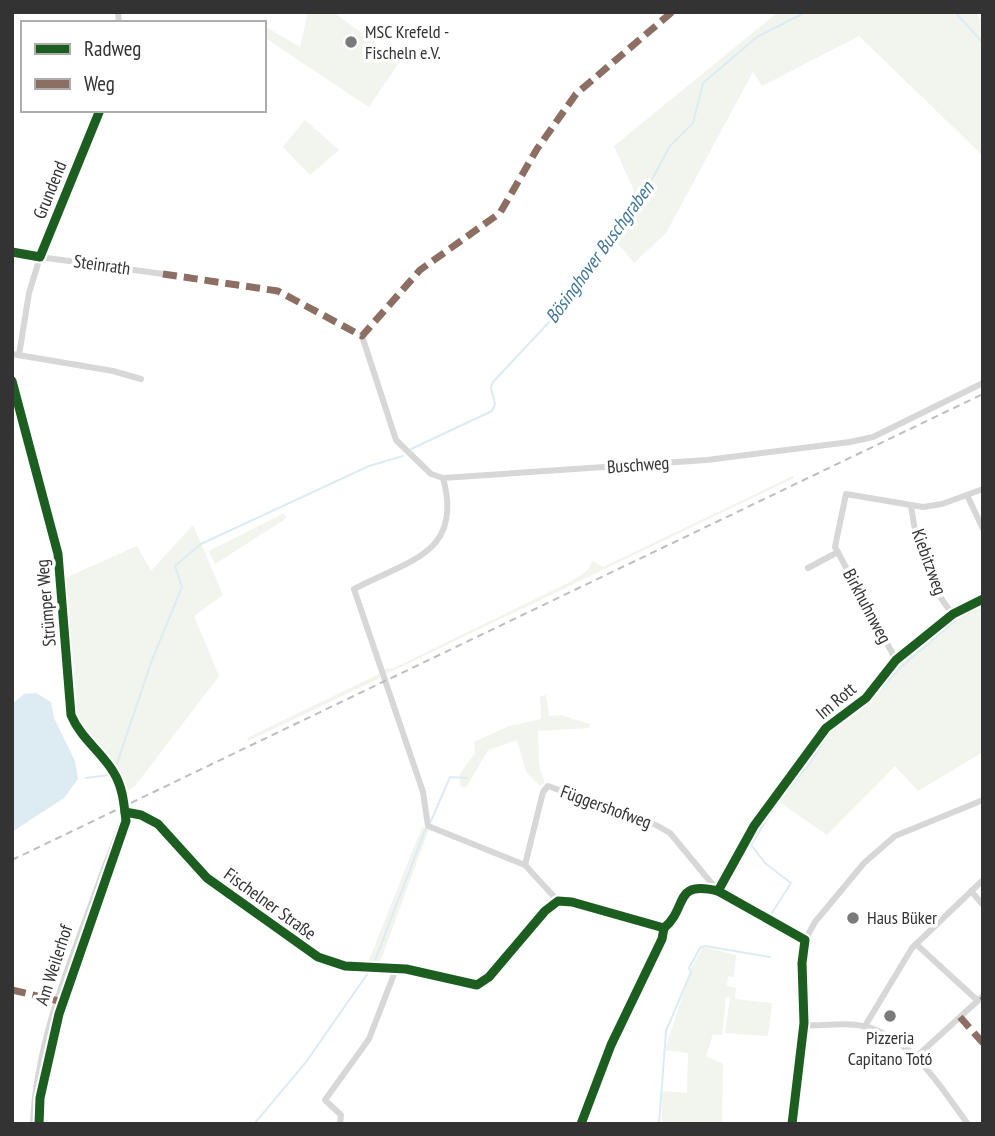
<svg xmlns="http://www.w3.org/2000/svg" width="995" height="1136" font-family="'PT Sans Narrow',sans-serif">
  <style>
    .green { fill: #f1f5ed }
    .water { fill: #ddebf3 }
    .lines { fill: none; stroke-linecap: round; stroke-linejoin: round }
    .stream { stroke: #ddebf3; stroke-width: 2 }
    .minor { stroke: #d7d7d7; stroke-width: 6 }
    .rail { stroke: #bebebe; stroke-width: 2; stroke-dasharray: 7 5; stroke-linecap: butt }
    .quiet { stroke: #8d6e63; stroke-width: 7; stroke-dasharray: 14 7; stroke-linecap: butt }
    .cycleway-casing { stroke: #fff; stroke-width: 13 }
    .cycleway { stroke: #1b5e20; stroke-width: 9 }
    .poi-dot { fill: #7a7a7a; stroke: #fff; stroke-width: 2.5 }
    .labels { text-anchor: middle; stroke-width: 7; stroke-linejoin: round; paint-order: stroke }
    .poi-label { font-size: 18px; fill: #333; stroke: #fff; text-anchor: start }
    .street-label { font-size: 18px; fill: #333; stroke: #fff }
    .water-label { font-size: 19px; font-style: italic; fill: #3f7597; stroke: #fff }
  </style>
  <rect width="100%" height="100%" fill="#fff"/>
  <g class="green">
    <path d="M308,12H333L400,61L369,107L264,37V26L300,47Z"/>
    <path d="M778,12H974L983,21V156L859,36L762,86L753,72L666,233L634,263L608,232L634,191L614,146Z"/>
    <path d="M305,120L339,150L310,175L283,147Z"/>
    <path d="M793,476L794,478L384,675L382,669L394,668L570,582L587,571L593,561L603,567Z"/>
    <path d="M284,513L287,518L215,564L209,551Z"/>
    <path d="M193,525L223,595L194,616L219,676L135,786L125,792C116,762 86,745 74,716C63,690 65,611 63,579L137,546L151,571Z"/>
    <path d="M983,604V752L918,791L895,766L827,835L775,799L828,730L869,700L915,649L959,614Z"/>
    <path d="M379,674L380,678L248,741L247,738Z"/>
    <path d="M546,695L549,716L561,715L590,724L589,728L538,731L539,765L545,783L539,785L526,772L517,740L488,750L466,788L460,786V774L475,753L474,742L509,726L541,719L540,696Z"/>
    <path d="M422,827L429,829L379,965H367Z"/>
    <path d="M703,947L736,955L734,977L728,976L727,986L736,988L735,999L772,1003L768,1036L725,1033L730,998L726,997L722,1035L713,1034L706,1056L723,1064L722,1124H662V1091L687,1093L688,1053L665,1050L692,966Z"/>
  </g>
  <path class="water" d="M36,693L51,702L54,718L75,761L78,779L64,798L12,832V704L24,694Z"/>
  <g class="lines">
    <g class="stream">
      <path d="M955,12L983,43"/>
      <path d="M411,449L492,411L495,404L491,388L493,382L552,319L636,200L644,194L670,146L693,123L703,83L757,37L806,12"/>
      <path d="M961,617L983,604"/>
      <path d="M114,772L152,660L182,587L175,566L201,544L369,466L403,456"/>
      <path d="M86,778L109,775"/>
      <path d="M431,821L450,777L466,778"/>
      <path d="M782,923L770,916L791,883L765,863L751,845L778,802L810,763L832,729L864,707L902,666L955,621"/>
      <path d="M374,963L426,828"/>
      <path d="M254,1124L306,1062L368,973"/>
      <path d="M659,1124L666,1031L691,972L689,968L700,948L705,946L770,957"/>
    </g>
    <g class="minor">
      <path d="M118,12L119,23"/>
      <path d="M12,252L40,257L100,110"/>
      <path d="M362,336L396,440L431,474L443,478"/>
      <path d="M12,354L113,371L141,379"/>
      <path d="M19,355L29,293L40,257L163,274"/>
      <path d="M12,381L58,554L71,715C86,751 118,765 125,806C125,821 106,861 101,877C73,956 36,1039 33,1124"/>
      <path d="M967,495L983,529"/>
      <path d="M911,506C916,543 928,586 953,614"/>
      <path d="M808,568L838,552"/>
      <path d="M896,660L835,547L846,494L923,507L942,504L983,489"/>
      <path d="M125,812L141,815L158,824L207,878L318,957L345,966L406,969L477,985L489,977L545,911L558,901L572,902L660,929C677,922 677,897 693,887L718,891L805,940"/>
      <path d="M525,865L543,792L548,786L656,825L670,833L718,891"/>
      <path d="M718,891L754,826L826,728L866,698L896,660L953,614L983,599"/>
      <path d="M971,891L983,905"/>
      <path d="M558,901L525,865L428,826L423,792L354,589C408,560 464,554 443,478L707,460L850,442L873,437L983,383"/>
      <path d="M916,944L977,1000"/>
      <path d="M803,1025C823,1027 843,1021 863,1026C912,1037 940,1087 968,1124"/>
      <path d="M865,1026L912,948L983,880"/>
      <path d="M916,1057L983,996"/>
      <path d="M340,1124L341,1115L325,1100L369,1039L396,969"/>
      <path d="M792,1124L804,1023L802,963L805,940L815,922L864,863L895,836L983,800"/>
    </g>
    <path class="rail" d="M12,860L983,394"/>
    <g class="quiet">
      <path d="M163,274L278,291L362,336L420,270L500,213L537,149L576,94L672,12"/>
      <path d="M12,990L63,1002"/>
      <path d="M982,996L983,997"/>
      <path d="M960,1017L983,1043"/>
    </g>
    <g class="cycleway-casing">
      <g id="cycleway">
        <path d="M12,252L40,257L100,110"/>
        <path d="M12,381L58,554L71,715C81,739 102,752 114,773C123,788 124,804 126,821L59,1014L40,1098L39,1124"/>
        <path d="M125,812L141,815L158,824L207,878L318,957L345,966L406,969L477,985L489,977L545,911L558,901L572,902L664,928"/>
        <path d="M718,891L754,826L826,728L866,698L896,660L953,614L983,599"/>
        <path d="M664,928C689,907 672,880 718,891L805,940L802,963L804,1023L792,1124"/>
        <path d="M581,1124L611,1045L662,939L664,928"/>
      </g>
    </g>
    <use href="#cycleway" class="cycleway"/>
  </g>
  <g class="poi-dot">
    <circle cx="351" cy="42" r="7"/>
    <circle cx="853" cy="918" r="7"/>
    <circle cx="890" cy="1016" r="7"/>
  </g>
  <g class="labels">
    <g class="poi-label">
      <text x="365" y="38">MSC Krefeld -<tspan x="365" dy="21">Fischeln e.V.</tspan></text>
      <text x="867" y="924">Haus Büker</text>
      <text x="890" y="1044" text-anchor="middle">Pizzeria<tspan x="890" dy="21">Capitano Totó</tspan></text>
    </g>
    <g class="street-label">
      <text transform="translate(50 190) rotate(-68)" y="6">Grundend</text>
      <text transform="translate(102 265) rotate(8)" y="6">Steinrath</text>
      <text transform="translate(638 465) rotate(-4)" y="6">Buschweg</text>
      <text transform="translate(929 562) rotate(70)" y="6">Kiebitzweg</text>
      <text transform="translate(46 603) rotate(-95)" y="6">Strümper Weg</text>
      <text transform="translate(867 606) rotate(62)" y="6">Birkhuhnweg</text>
      <text transform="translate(836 701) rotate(-40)" y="6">Im Rott</text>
      <text transform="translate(606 807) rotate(20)" y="6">Függershofweg</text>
      <text transform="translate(270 904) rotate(36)" y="6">Fischelner Straße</text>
      <text transform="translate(54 965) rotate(-72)" y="6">Am Weilerhof</text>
    </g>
    <g class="water-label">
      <text transform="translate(599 252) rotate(-54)" y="7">Bösinghover Buschgraben</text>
    </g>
  </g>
  <rect width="995" height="1136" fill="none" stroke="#333333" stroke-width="28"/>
  <rect x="21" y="21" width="245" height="91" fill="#ffffff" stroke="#adadad" stroke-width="2"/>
  <rect x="35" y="44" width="35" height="10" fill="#1b5e20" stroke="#adadad" stroke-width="2"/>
  <text x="84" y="56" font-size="21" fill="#333333">Radweg</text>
  <rect x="35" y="79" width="35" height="10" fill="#8d6e63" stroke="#adadad" stroke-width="2"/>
  <text x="84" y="91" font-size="21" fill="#333333">Weg</text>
</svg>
